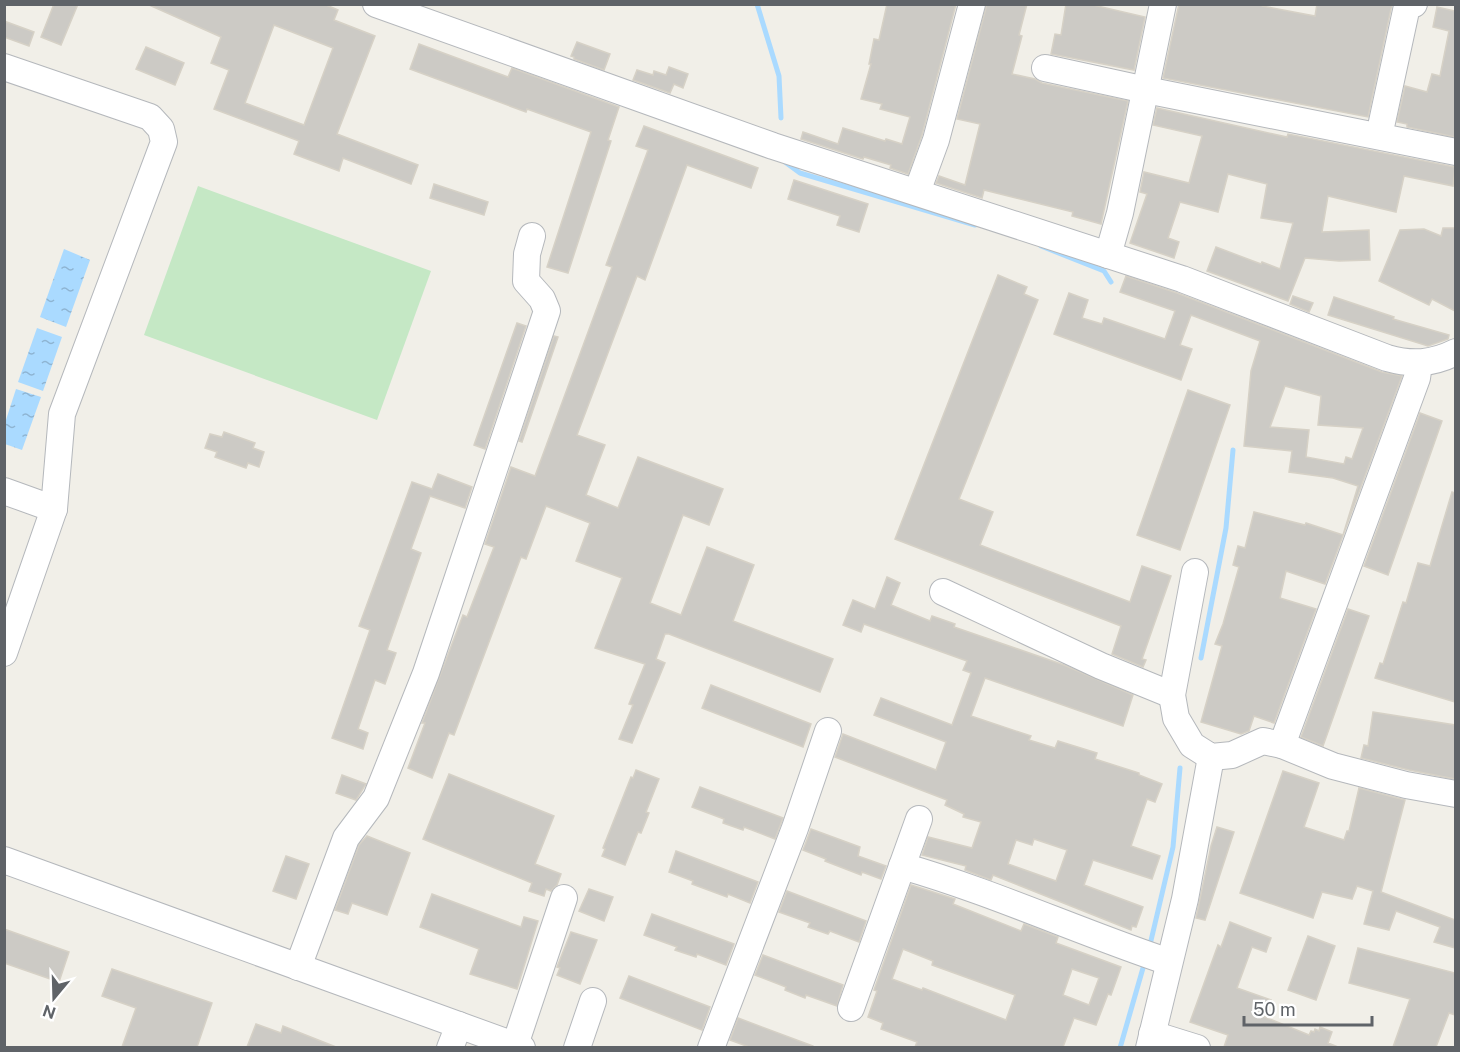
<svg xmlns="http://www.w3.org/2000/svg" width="1460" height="1052" font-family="'Public Sans',sans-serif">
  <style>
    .pitch { fill: #c5e8c5 }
    .water { fill: url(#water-ripples) }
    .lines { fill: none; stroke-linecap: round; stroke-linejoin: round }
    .stream { stroke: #aadaff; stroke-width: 5 }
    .building { fill: #cccac5; stroke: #d6d1c6; stroke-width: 1.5; fill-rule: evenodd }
    .minor-casing { stroke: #b5b8bc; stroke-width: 28 }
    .minor { stroke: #fff; stroke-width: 26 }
  </style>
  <defs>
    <pattern id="water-ripples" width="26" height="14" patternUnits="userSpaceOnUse" patternTransform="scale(1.5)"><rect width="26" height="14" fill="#aadaff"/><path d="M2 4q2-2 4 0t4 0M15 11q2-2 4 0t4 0" fill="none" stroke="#8eb4d2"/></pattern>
  </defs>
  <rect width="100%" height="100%" fill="#f1efe8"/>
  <path class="pitch" d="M198,186L431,271L377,420L144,335Z"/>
  <g class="water">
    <path d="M64,249L90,260L66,327L40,317Z"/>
    <path d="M37,328L62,337L43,391L18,382Z"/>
    <path d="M16,389L41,397L22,450L5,444V423Z"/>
  </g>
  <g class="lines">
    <g class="stream">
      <path d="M757,4L779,76L781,118"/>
      <path d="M785,162L800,173L975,225"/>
      <path d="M1041,246L1104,271L1111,282"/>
      <path d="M1201,658L1226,528L1233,450"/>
      <path d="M1149,949L1173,847L1180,768"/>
      <path d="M1120,1048L1145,961"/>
    </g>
  </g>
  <g class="building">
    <path d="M54,4H78L61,45L41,37Z"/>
    <path d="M147,4H324L338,10L334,20L375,36L337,134L418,165L411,184L343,158L339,171L294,154L299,141L214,109L229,70L211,63L221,37ZM274,25L333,48L304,125L245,103Z"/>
    <path d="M887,4H956L922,135L908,174L890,168L891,165L864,157L863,159L801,139L803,132L838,144L843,128L885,141L886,139L902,144L910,117L880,109L882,104L861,99L871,64H869L874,39L879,40Z"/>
    <path d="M987,4H1027L1019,35L1022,36L1012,74L1035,79L1042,83L1128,101L1101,224L1072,216L1073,212L984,190L982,198L936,183L939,176L965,185L980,124L957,119Z"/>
    <path d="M1066,4H1089L1145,17L1134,70L1051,54L1055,34L1061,35Z"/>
    <path d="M1179,4H1262V6L1315,16L1317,4H1392L1368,117L1163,78Z"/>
    <path d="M1437,7L1455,11V137L1407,127V124L1397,122L1405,86L1427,92L1432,74L1440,76L1449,31L1433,27Z"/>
    <path d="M4,21L34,32L29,46L4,37Z"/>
    <path d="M577,42L610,54L604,70L574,59V57L571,56Z"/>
    <path d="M419,44L508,77L512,68L619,107L608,140L611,141L568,273L547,267L591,132L527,109L526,112L410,69Z"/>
    <path d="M146,47L184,63L175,85L136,69Z"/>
    <path d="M669,67L688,74L683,88L674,84L670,93L633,80L637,70L653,75L654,71L666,75Z"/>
    <path d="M1157,108L1287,137L1288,134L1455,167L1453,186L1404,176L1396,212L1328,196L1322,232L1369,230L1370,260L1339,261L1305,258L1288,301L1207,271L1216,247L1261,264L1262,262L1280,269L1293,223L1261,218L1267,184L1228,174L1218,212L1180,202L1168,238L1179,242L1174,258L1130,243L1147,194L1140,192L1144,172L1189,183L1202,136L1153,125Z"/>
    <path d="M644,126L758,168L751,188L687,165L645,280L637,276L577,435L605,445L586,495L618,508L638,457L723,489L709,525L683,515L650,603L681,615L707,547L754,565L733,621L833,659L820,692L669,634H665L656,659L665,663L632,743L619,739L633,705L629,704L645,664L595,648L622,578L576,561L590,523L546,506L526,559L521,557L454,735L449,733L432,778L408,768L425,723H422L463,615L467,617L494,547L485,544L511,467L535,476L612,267L606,265L648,150L636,146Z"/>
    <path d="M794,180L868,204L859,232L837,225L840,216L788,199Z"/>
    <path d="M434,184L488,202L484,215L430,198Z"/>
    <path d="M1443,228H1455V311L1432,299L1429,305L1379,281L1400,230L1424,229L1441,236Z"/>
    <path d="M998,275L1027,287L1024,294L1038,300L959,499L993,512L980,545L1130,602L1142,566L1171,576L1142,659L1146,660L1143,667L1112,654L1121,626L895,539Z"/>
    <path d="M1126,276L1177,293L1382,372L1402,376L1325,584L1286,571L1280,598L1316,609L1274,723L1254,716L1249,731L1241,734L1201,722L1222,646L1215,644L1223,624L1239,567L1233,565L1238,546L1245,548L1254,512L1305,525L1306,523L1343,535L1358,486L1333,478L1289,472L1292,451L1244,446L1251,371L1260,341L1191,315L1180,345L1192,349L1181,380L1054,334L1069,293L1088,300L1082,318L1102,324L1104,318L1165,339L1175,311L1120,292ZM1285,386L1321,396L1318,425L1363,428L1352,459L1346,457L1344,464L1306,457L1309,430L1270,427Z"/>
    <path d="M1293,296L1313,303L1309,312L1290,304Z"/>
    <path d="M1334,297L1394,317L1393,319L1449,335L1448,339L1428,346L1328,315Z"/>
    <path d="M517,323L526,326L485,449L474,445Z"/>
    <path d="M554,336L558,337L522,442L519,441Z"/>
    <path d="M1188,390L1230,405L1180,550L1137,535Z"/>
    <path d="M1420,413L1442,421L1388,575L1364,566Z"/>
    <path d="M224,432L255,443L253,448L264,452L259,467L248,463L246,468L215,457L217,452L205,448L210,434L222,437Z"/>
    <path d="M438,474L472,487L465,508L430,496L411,549L421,553L387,650L396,653L385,684L375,680L358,729L368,733L363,749L332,738L370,630L359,626L412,482L432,489Z"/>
    <path d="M1452,492L1455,493V702L1375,678L1380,663L1383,664L1403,602L1406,603L1418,563L1430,566Z"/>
    <path d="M887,577L900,583L891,605L930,621L932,616L955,624L954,627L1064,665L1133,695L1123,726L985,678L971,716L1031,736L1029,740L1055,748L1058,741L1097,753L1095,759L1139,773V775L1162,784L1155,802L1147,799L1131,846L1160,856L1152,879L1093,860L1084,885L1143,907L1136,927L1132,926L1131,930L1121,926L993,875L991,880L965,870L966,866L922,855L928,837L972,848L981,822L963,817L964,814L945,805L947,800L835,757L843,734L936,770L946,742L874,715L881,698L952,725L971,673L963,670L967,661L864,624L861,632L843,625L853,600L875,609ZM1034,839L1067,850L1056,881L1008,864L1016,840L1032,845Z"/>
    <path d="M1348,609L1369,616L1323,746L1301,737Z"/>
    <path d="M711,685L811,724L803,747L702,708Z"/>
    <path d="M1373,712L1455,725V779L1409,770L1361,758L1364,745L1368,746Z"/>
    <path d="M636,770L659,779L646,812L649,813L641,833L638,832L625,865L602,856L605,849L603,848L631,777L633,778Z"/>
    <path d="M1283,771L1319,783L1304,827L1344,840L1347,831H1349L1359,788L1405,800L1381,892L1455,920V948L1434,942L1440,927L1396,911L1389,930L1364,924L1373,891L1357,886L1352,899L1322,892L1313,918L1240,893Z"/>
    <path d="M449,774L554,816L535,864L561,874L557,885L551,891L546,889L544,896L529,891L532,883L423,839Z"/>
    <path d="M342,775L366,784L356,800L336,793Z"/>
    <path d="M700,787L783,818L775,839L744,827L743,830L723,823L724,819L692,807Z"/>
    <path d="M1217,827L1234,832L1205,920L1196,918L1211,846Z"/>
    <path d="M811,829L860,847L858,856L886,866L881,879L862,872L861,875L825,861L826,859L803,850Z"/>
    <path d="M367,836L410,853L387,915L352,903L348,914L335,910L359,845Z"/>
    <path d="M676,851L758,882L750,903L728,894L727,897L692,884L693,881L669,872Z"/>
    <path d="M286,856L309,864L296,899L273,891Z"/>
    <path d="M911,885L955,899L953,904L1021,931L1024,924L1058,937L1056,943L1121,967L1111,995L1108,994L1096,1025L1074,1018L1063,1047H915L917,1042L881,1029L883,1023L868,1017L877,991L874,990ZM903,949L933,961L932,965L1015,995L1006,1020L923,988L922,990L892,979ZM1072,969L1099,978L1089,1005L1063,995Z"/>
    <path d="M589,889L613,897L604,921L579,911Z"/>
    <path d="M787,891L866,921L859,942L830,931L828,934L808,927L810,923L779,912Z"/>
    <path d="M432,894L521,927L524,917L538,921L517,989L470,974L479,949L420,927Z"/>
    <path d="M652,914L734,944L726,965L697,954L696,957L675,950L677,947L644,935Z"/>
    <path d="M1230,922L1271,938L1266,952L1252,947L1237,988L1271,1000L1265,1017L1309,1035L1311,1031L1314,1032L1315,1029L1319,1031L1320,1027L1332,1032L1328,1043L1338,1047H1224L1228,1035L1190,1022L1218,945L1221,947Z"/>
    <path d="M4,929L69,952L59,982L4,963Z"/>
    <path d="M571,932L597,940L580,984L557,975L560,968L557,967Z"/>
    <path d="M1308,936L1335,946L1316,1000L1288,990Z"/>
    <path d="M1358,948L1455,973V1015L1449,1013L1436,1047H1393L1410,999L1349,983Z"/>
    <path d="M763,955L843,985L837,1006L806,995L805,998L785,990L786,987L755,975Z"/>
    <path d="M112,969L212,1003L197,1047H122L136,1008L102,996Z"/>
    <path d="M629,976L710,1007L702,1030L620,998Z"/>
    <path d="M738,1018L813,1046V1047H749L730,1040Z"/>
    <path d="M256,1024L281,1033L283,1026L336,1047H247Z"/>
  </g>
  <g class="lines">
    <g class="minor-casing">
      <g id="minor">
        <path d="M376,4L773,146L1182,279L1387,358C1412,365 1432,364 1456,352"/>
        <path d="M4,67L150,117L161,129L164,142L62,414L54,509L4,653"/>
        <path d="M1045,68L1146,90L1456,152"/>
        <path d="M1379,136L1407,6L1414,4"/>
        <path d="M917,192L936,140L972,4"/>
        <path d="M1108,255L1120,213L1163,4"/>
        <path d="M4,491L54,509"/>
        <path d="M1195,572L1172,695L1176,718L1192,745L1211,757L1232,755L1263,741L1282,745L1417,378L1419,364"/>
        <path d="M943,592L1101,666L1172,695"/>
        <path d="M1282,745L1333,766L1406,785L1456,794"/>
        <path d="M4,860L522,1048"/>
        <path d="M902,866C993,892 1079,932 1169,962"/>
        <path d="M298,967L346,838L376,798L426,673L547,311L542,299L526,281L527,254L532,236"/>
        <path d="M851,1008L919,819"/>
        <path d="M1152,1034L1197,1048"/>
        <path d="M515,1045L564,898"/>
        <path d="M450,1048L459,1025"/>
        <path d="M577,1048L593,1001"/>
        <path d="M711,1048L795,828L828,731"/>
        <path d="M1149,1048L1185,899L1211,757"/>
      </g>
    </g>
    <use href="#minor" class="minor"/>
  </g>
  <rect width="1460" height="1052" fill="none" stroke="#5f6368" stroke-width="12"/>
  <g transform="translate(54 998) rotate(199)" stroke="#ffffff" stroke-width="4.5" paint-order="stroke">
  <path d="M0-4.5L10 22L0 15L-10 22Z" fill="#5f6368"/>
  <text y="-9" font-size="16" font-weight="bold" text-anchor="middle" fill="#5f6368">N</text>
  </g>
  <path d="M1244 1016v9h128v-9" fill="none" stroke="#5f6368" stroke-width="3"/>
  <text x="1253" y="1016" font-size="18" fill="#5f6368" stroke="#ffffff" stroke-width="4.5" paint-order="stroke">50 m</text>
</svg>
